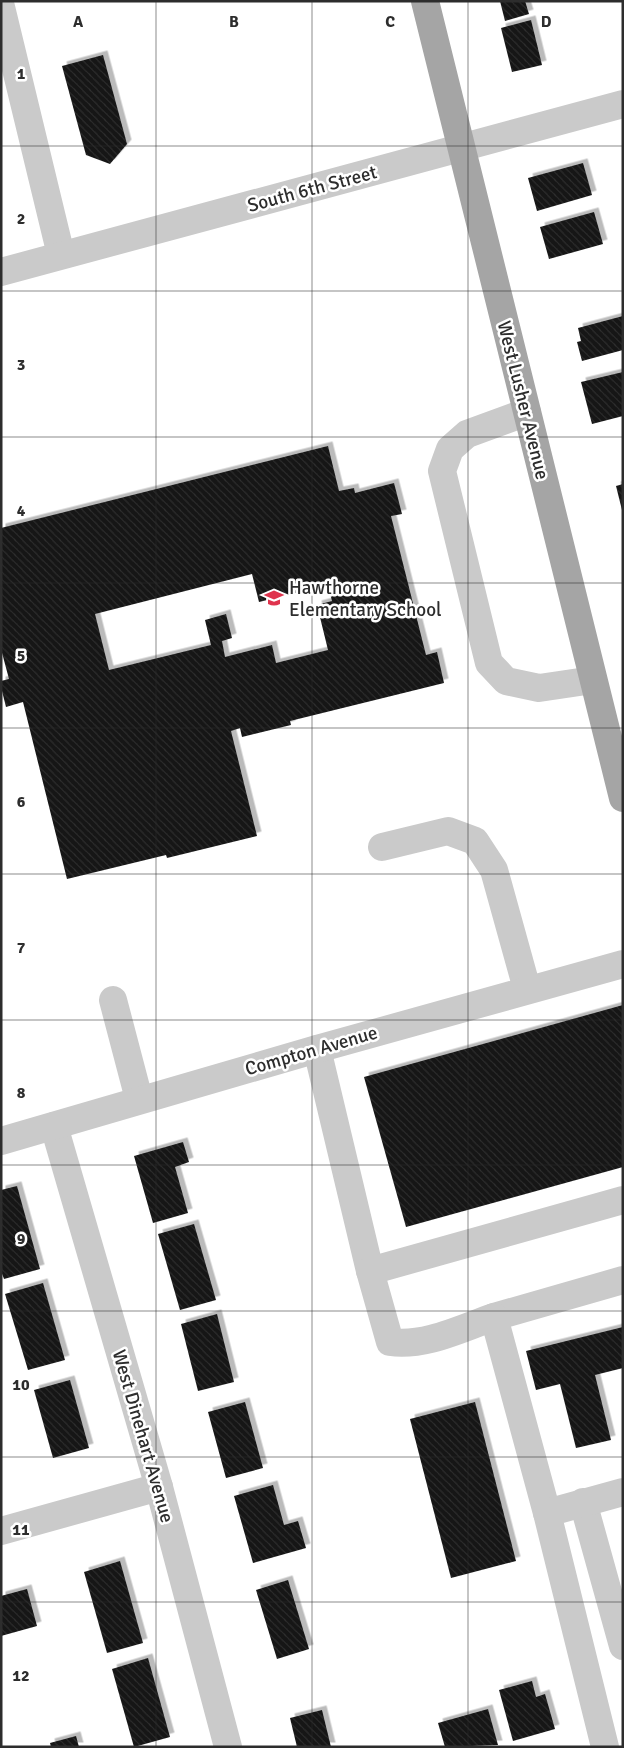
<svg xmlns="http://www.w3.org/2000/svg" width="624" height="1748" font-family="Signika,sans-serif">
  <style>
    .building { fill: url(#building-back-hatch); fill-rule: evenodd; filter: url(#shadow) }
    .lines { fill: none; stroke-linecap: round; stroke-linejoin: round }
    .minor { stroke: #cacaca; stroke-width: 28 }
    .major { stroke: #a5a5a5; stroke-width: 28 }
    .grid { fill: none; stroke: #2d2d2d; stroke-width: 1; stroke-opacity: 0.55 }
    .labels { text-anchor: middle; stroke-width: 5; stroke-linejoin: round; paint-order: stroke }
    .street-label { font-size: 19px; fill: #2d2d2d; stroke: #fff }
    .poi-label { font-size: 19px; fill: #2d2d2d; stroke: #fff; text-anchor: start }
    .grid-label { font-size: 16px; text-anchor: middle; font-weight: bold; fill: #2d2d2d; stroke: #fff; stroke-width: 5; stroke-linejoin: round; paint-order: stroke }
  </style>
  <defs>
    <pattern id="building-back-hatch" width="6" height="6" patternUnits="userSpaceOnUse" patternTransform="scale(1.25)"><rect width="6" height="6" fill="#141414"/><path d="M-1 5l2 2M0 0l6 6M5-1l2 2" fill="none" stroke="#2e2e2e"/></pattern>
    <filter id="shadow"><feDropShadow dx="4.5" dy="-4.5" stdDeviation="0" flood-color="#0004"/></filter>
  </defs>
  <rect width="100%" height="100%" fill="#fff"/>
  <g class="building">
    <path d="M500,1H525L529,14L505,21Z"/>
    <path d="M531,20L542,65L512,72L501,28Z"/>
    <path d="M103,55L127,144L110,164L86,155L62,66Z"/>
    <path d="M583,163L592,195L537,211L528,178Z"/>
    <path d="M594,212L603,244L549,259L540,227Z"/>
    <path d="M623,316V350L582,361L577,342L581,341L578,328Z"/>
    <path d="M623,372V416L592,424L581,382Z"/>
    <path d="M328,446L339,491L354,488L355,493L394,483L402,514L391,516L426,655L437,652L444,683L290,721L291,725L242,737L240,728L231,731L257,836L167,858L166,855L67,879L23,702L6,707L1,687V681L9,679L1,649V528ZM252,574L259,602L328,585L332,601L317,605L328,650L276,663L272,645L225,657L222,641L232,638L226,614L205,620L211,645L109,670L95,614Z"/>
    <path d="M623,484V510H622L616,486Z"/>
    <path d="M623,1005V1167L406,1227L364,1077Z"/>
    <path d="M183,1142L189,1162L175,1167L188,1213L153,1223L134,1156Z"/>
    <path d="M17,1186L40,1269L4,1279L1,1271V1190Z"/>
    <path d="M194,1224L216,1300L180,1310L158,1234Z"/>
    <path d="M43,1283L65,1360L28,1370L5,1294Z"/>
    <path d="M217,1314L234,1382L198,1391L181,1324Z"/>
    <path d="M623,1327V1368L595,1375L611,1440L576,1448L560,1384L536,1390L526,1351Z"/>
    <path d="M70,1380L89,1448L53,1458L34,1390Z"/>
    <path d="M245,1402L263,1468L226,1478L208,1412Z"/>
    <path d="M475,1402L516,1561L451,1578L410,1419Z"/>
    <path d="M273,1485L284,1525L298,1521L306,1548L253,1563L234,1496Z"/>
    <path d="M120,1561L143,1643L107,1653L84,1572Z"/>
    <path d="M288,1580L309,1649L277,1659L256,1590Z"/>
    <path d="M27,1589L37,1626L1,1636V1596Z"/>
    <path d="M148,1658L170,1737L134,1747L112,1669Z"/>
    <path d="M532,1681L536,1697L545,1694L555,1729L513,1741L499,1690Z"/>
    <path d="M488,1709L498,1745L445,1747L438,1723Z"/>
    <path d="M322,1710L331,1747H297L290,1718Z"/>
    <path d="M76,1736L79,1747H51L50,1743Z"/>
  </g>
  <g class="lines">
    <g class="minor">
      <path d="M1,7L61,255"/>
      <path d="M1,272L623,104"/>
      <path d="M527,412L467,434L450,449L442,471L489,663L506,681L539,688L593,680"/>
      <path d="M382,847L448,831L475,841L494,870L527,989"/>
      <path d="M113,1000L139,1099"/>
      <path d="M317,1049L370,1271"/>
      <path d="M54,1126L159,1487L228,1747"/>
      <path d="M1,1141L317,1049L623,964"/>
      <path d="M494,1317L623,1280"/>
      <path d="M583,1502L623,1646"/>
      <path d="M547,1513L494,1317C462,1328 425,1347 390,1342L370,1271L623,1200"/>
      <path d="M1,1531L159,1487"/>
      <path d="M605,1747L547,1513L623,1492"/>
    </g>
    <path class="major" d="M425,1L623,798"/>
  </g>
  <path class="grid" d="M156,1V1747M312,1V1747M468,1V1747M1,146H623M1,291H623M1,437H623M1,583H623M1,728H623M1,874H623M1,1020H623M1,1165H623M1,1311H623M1,1457H623M1,1602H623"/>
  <defs>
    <g id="school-bare" transform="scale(1.5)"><path d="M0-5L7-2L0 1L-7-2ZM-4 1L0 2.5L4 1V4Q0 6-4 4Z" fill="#df334d" stroke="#fff" stroke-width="2.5" paint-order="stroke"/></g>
  </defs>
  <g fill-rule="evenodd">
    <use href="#school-bare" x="274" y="598"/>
  </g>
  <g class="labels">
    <g class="street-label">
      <text transform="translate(312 188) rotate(-15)" y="7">South 6th Street</text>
      <text transform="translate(524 400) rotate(76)" y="7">West Lusher Avenue</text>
      <text transform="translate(311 1050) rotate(-16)" y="7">Compton Avenue</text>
      <text transform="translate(144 1436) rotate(74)" y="7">West Dinehart Avenue</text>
    </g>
    <g class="poi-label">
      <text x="289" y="594">Hawthorne<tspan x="289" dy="22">Elementary School</tspan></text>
    </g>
  </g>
  <g class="grid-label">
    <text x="78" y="27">A</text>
    <text x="234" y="27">B</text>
    <text x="390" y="27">C</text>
    <text x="546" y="27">D</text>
    <text x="21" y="79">1</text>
    <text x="21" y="224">2</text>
    <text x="21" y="370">3</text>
    <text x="21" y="516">4</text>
    <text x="21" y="661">5</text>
    <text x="21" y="807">6</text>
    <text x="21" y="953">7</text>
    <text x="21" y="1098">8</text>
    <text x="21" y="1244">9</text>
    <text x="21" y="1390">10</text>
    <text x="21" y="1535">11</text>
    <text x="21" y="1681">12</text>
  </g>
  <rect width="624" height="1748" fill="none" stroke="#2d2d2d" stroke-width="5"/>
</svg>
